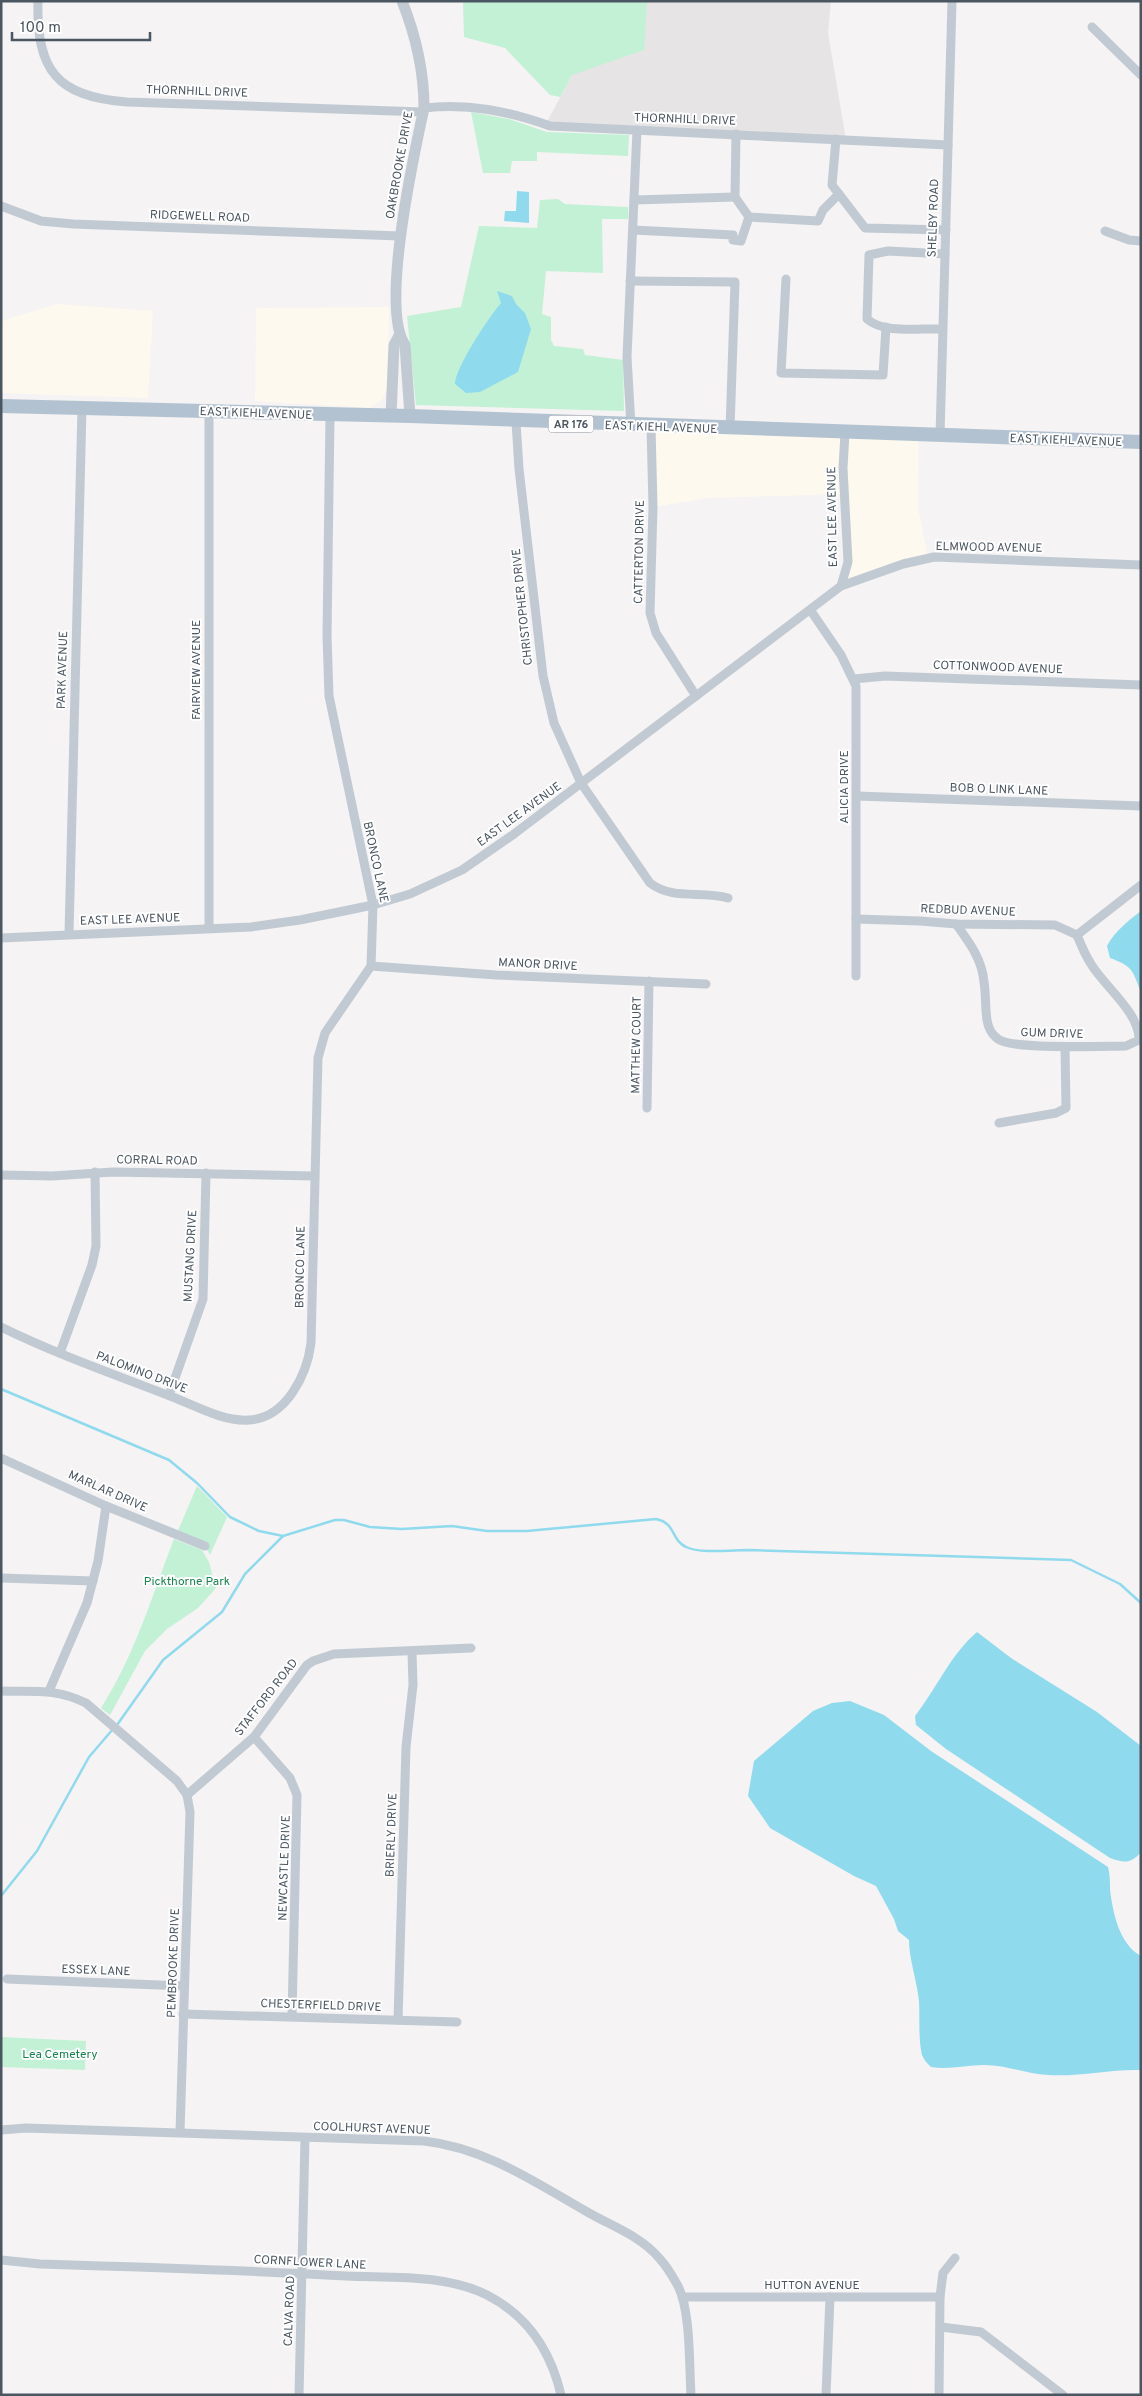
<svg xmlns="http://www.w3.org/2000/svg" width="1142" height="2396" font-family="Overpass,sans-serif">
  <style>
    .commercial { fill: #fdf9ef }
    .education { fill: #e6e4e5 }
    .green { fill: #c3f1d5 }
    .water { fill: #90daee }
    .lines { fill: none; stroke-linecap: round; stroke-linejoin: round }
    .stream { stroke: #90daee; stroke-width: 2.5 }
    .minor { stroke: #c1cad2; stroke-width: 9 }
    .tertiary { stroke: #c1cad2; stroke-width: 11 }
    .primary { stroke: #b3c2d1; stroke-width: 14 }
    .labels { text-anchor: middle; stroke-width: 4; stroke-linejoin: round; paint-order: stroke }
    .shield { fill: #fff; stroke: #808990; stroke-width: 1 }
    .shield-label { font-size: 11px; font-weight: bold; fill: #4a5661 }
    .street-label { font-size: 12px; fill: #4a5661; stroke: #fff }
    .park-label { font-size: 12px; fill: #17864f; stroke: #fff }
  </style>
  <rect width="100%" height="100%" fill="#f5f3f3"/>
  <g class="commercial">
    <path d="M57,304L153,311L148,398L1,393V321Z"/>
    <path d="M389,307L388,386L383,399L370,408L255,401L256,308Z"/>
    <path d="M651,426L919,435L918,508L928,558L841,586L845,575L844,494L708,498L653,507Z"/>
  </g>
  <path class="education" d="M578,1H831L828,33L846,140L546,124L572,75Z"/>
  <g class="green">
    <path d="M463,1H647L644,50L572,75L560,97L550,95L505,48L464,37Z"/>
    <path d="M471,112L509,119L547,132L629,135L628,156L537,152V161H512L510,173H483Z"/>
    <path d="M558,199L565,204L628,207V219H602L603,273L546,271L542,314L551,317V340L554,346L583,349L585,355L623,360L624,411L416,405L407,316L461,307L479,226L537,228L540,200Z"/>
    <path d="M197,1486L227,1517L210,1555L204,1544L177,1533Z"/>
    <path d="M174,1539L202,1550L209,1562L216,1588L198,1608L167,1629L145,1651L110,1715L101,1708C134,1657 152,1596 174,1539Z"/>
    <path d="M1,2037L86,2041L85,2070L1,2067Z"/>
  </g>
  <g class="water">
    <path d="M517,191L529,192V223L504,221L505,211H516Z"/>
    <path d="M497,291L512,296L516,304L525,313L531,329L518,372L480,392L466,393L455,384C455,368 489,317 501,303Z"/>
    <path d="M1141,911V992C1132,970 1134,967 1110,958L1107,946C1115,931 1128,921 1141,911Z"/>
    <path d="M977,1632L1011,1658L1097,1712L1141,1746V1852C1131,1864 1124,1863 1110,1858L946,1749L916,1725L915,1716C937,1688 950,1655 977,1632Z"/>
    <path d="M850,1701L884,1715L931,1751L1108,1867C1110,1874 1110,1883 1110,1890C1113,1913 1119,1944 1141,1956V2070C1110,2069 1079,2077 1048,2075C1026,2074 1007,2065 984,2065C966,2065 949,2070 931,2067C927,2063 924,2060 922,2055C918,2037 920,2019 919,2001C917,1981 909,1959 909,1940L898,1931L894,1919L876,1886L854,1876L770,1828L748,1796L754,1761L813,1711L832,1703Z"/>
  </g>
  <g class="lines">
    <g class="stream">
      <path d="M1,1389L169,1460L197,1483L230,1517L259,1531L283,1536"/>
      <path d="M117,1725L163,1660L222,1612L245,1574L283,1536L335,1520H344L370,1527L402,1529L452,1526L487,1531H527L656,1519C676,1523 671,1540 686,1547C700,1554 733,1550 749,1550L1071,1560L1120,1584L1141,1603"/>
      <path d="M1,1896L37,1851L89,1757L113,1729"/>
    </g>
    <g class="minor">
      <path d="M38,1C36,70 57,97 127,102L423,112"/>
      <path d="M1092,27L1141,75"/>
      <path d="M424,108C468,103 508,111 550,126L948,145"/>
      <path d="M736,134L735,197L749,217"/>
      <path d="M836,139L832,185L865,228L946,230"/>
      <path d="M634,200L735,197"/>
      <path d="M1,206L41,221L73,224L400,236"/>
      <path d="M633,230L733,235V240L741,241L749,217L818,221L823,210L839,194"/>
      <path d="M1105,231L1129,240L1141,241"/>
      <path d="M786,279L781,373L883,375L886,327"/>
      <path d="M630,281L735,282L730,429"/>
      <path d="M942,329C919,328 884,334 867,319L869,255L888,251L945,254"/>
      <path d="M209,411V928"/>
      <path d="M516,422L519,469L543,676L554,723L581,783L650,883C674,901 701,890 728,898"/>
      <path d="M631,426L627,357L637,130"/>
      <path d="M651,426L653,507L650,613L656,633L696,696"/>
      <path d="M940,436L952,1"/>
      <path d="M841,586L903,564L934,557L1141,565"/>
      <path d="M811,611L841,655L856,686V976"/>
      <path d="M854,679L885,676L1141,685"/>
      <path d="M857,796L1141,806"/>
      <path d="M856,919L920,921L956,924L1055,925L1077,935"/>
      <path d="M956,924C969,942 982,959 984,982C986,994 985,1007 987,1020C988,1027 992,1035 998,1039C1012,1050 1104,1046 1126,1046L1139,1040C1140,1013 1104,986 1091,964C1085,955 1081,945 1077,935"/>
      <path d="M69,934L82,408"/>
      <path d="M1077,935L1141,885"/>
      <path d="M1,938L251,927L300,920L373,905L410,894L462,870L514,834L841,586L848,562L843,468L845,433"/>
      <path d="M371,966L496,975L706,984"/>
      <path d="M647,1108L649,981"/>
      <path d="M999,1123L1056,1113L1066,1108L1065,1047"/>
      <path d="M1,1175L52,1176L113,1172L313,1176"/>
      <path d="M1,1327C56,1354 113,1374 170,1396C194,1405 223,1422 249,1420C286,1418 307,1375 311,1343L318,1058L325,1033L371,966L373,905L329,696L327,636L330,416"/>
      <path d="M60,1353L92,1265L96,1246L95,1172"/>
      <path d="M169,1395L203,1299L206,1173"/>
      <path d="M1,1458L106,1506L205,1546"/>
      <path d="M1,1578L93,1581"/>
      <path d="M1,1691C34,1692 55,1688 86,1703L177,1781L187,1795L190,1812L180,2132"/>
      <path d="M49,1691L87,1603L98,1561L106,1506"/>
      <path d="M254,1737L290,1778L297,1795L292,2016"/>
      <path d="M187,1795L254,1737L307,1665L313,1661L334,1654L471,1648"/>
      <path d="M7,1979L184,1986"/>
      <path d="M183,2014L457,2022"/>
      <path d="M398,2020L406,1747L413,1685L412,1652"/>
      <path d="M1,2130L26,2128L424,2141C486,2148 536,2183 589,2213C612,2226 642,2237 659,2258C667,2266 673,2277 678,2286C691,2312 689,2365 691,2395"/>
      <path d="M1,2260L40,2264C142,2267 244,2270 346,2276C392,2278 445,2274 487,2295C528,2316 551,2352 561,2395"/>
      <path d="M683,2297H940"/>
      <path d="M941,2327L981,2332L1063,2395"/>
      <path d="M299,2395L305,2138"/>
      <path d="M826,2395L830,2297"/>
      <path d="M939,2395L940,2297L943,2273L955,2258"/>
    </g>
    <g class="tertiary">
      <path d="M402,1C416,36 424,70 424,108C414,154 380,308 405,345L410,416"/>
      <path d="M391,416L394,345L399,336"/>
    </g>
    <path class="primary" d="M1,406L410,416L1141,442"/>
  </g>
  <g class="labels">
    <rect class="shield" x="548.5" y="415.5" width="45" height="17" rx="4"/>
    <g class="shield-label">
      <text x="571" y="428">AR 176</text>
    </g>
    <g class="street-label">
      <text transform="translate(197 91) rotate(2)" y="4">THORNHILL DRIVE</text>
      <text transform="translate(685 119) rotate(2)" y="4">THORNHILL DRIVE</text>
      <text transform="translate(399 165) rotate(-80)" y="4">OAKBROOKE DRIVE</text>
      <text transform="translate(200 216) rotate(2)" y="4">RIDGEWELL ROAD</text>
      <text transform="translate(933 218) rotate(-88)" y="4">SHELBY ROAD</text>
      <text transform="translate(256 413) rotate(2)" y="4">EAST KIEHL AVENUE</text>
      <text transform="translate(661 427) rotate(2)" y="4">EAST KIEHL AVENUE</text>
      <text transform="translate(1066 440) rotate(2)" y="4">EAST KIEHL AVENUE</text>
      <text transform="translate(832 517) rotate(-91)" y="4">EAST LEE AVENUE</text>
      <text transform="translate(989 547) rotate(1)" y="4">ELMWOOD AVENUE</text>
      <text transform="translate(639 552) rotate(-89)" y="4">CATTERTON DRIVE</text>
      <text transform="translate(522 607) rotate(-96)" y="4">CHRISTOPHER DRIVE</text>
      <text transform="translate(998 667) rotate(2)" y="4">COTTONWOOD AVENUE</text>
      <text transform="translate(62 670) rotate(-88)" y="4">PARK AVENUE</text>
      <text transform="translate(196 670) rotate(-90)" y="4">FAIRVIEW AVENUE</text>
      <text transform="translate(844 787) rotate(-90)" y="4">ALICIA DRIVE</text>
      <text transform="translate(999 789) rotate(2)" y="4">BOB O LINK LANE</text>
      <text transform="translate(519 814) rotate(-36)" y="4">EAST LEE AVENUE</text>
      <text transform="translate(376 862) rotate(78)" y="4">BRONCO LANE</text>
      <text transform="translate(968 910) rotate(2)" y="4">REDBUD AVENUE</text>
      <text transform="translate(130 919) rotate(-2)" y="4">EAST LEE AVENUE</text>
      <text transform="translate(538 964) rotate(3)" y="4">MANOR DRIVE</text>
      <text transform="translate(1052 1033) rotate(2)" y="4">GUM DRIVE</text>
      <text transform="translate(636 1045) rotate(-89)" y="4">MATTHEW COURT</text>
      <text transform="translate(157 1160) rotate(1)" y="4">CORRAL ROAD</text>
      <text transform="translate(190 1256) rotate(-87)" y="4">MUSTANG DRIVE</text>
      <text transform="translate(300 1267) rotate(-89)" y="4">BRONCO LANE</text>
      <text transform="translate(142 1372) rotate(21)" y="4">PALOMINO DRIVE</text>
      <text transform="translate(108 1491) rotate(24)" y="4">MARLAR DRIVE</text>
      <text transform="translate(266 1697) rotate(-52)" y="4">STAFFORD ROAD</text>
      <text transform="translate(391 1835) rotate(-88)" y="4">BRIERLY DRIVE</text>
      <text transform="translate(284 1868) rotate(-88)" y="4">NEWCASTLE DRIVE</text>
      <text transform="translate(173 1963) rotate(-88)" y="4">PEMBROOKE DRIVE</text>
      <text transform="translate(96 1970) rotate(2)" y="4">ESSEX LANE</text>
      <text transform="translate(321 2005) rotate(2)" y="4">CHESTERFIELD DRIVE</text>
      <text transform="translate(372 2128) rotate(2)" y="4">COOLHURST AVENUE</text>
      <text transform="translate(310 2262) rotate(3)" y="4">CORNFLOWER LANE</text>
      <text x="812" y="2289">HUTTON AVENUE</text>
      <text transform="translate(289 2311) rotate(-88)" y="4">CALVA ROAD</text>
    </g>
    <g class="park-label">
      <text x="187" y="1585">Pickthorne Park</text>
      <text x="60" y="2058">Lea Cemetery</text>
    </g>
  </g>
  <rect width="1142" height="2396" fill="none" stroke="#4a5661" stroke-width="5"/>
  <path d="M12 32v8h138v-8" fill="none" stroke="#4a5661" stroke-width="2.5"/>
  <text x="20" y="32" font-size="15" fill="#4a5661" stroke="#ffffff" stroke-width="4" paint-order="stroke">100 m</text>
</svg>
